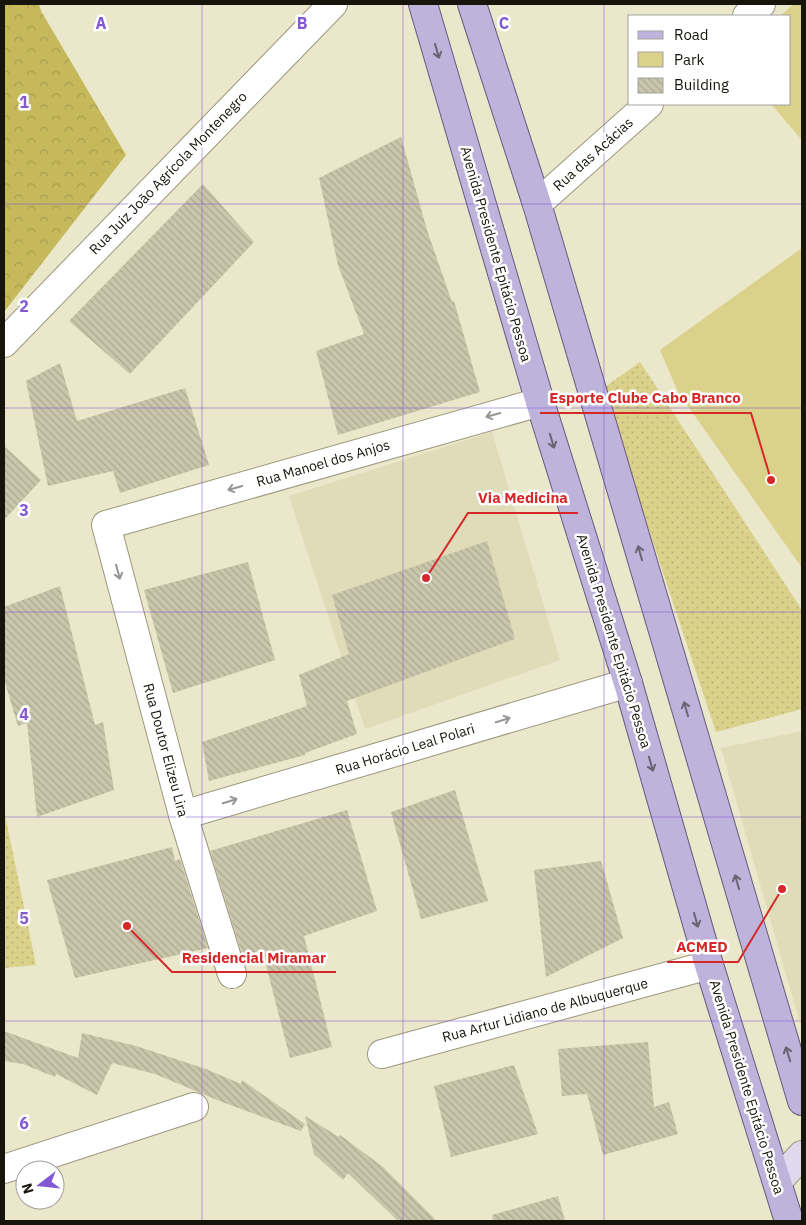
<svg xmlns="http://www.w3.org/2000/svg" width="806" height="1225" font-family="'IBM Plex Sans',sans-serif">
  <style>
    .built { fill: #e0dbb8 }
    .green { fill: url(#green-dots) }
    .forest { fill: url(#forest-crowns) }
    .pitch { fill: #dad18b }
    .building { fill: url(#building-back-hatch) }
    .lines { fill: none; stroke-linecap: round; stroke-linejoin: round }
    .street-casing { stroke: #9c987f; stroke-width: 30 }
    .secondary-casing { stroke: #9c987f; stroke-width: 30 }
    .primary-casing { stroke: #675a81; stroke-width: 30 }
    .street { stroke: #fff; stroke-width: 28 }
    .secondary { stroke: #ded9ec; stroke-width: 28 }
    .primary { stroke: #beb3da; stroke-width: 28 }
    .oneway { stroke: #6a6472 }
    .oneway2 { stroke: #969591 }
    .grid { fill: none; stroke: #8359d3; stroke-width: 1; stroke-opacity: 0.55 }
    .labels { text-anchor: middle; stroke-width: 5; stroke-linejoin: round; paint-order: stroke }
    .street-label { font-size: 14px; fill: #16140b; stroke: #fff }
    .grid-label { font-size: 16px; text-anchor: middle; font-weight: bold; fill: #8359d3; stroke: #fff; stroke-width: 5; stroke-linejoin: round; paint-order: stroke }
    .leader { fill: none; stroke: #d62828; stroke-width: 2 }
    .callout-dot { fill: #d62828; stroke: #fff; stroke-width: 2 }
    .callout-label { font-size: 15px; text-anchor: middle; font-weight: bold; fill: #d62828; stroke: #fff; stroke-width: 5; stroke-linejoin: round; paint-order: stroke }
  </style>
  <defs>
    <pattern id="green-dots" width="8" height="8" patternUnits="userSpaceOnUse" patternTransform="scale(1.25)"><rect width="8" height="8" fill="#dad18b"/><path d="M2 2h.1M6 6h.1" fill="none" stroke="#bab377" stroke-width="1.8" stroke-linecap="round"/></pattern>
    <pattern id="forest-crowns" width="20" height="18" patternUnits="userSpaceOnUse" patternTransform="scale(1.25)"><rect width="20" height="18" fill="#c6b95c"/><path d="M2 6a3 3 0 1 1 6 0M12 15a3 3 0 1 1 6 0" fill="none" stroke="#a99e4f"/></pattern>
    <pattern id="building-back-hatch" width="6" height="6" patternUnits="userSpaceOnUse" patternTransform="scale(1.25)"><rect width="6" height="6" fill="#c9c6ab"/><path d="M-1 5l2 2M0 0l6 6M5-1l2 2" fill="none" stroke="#aca992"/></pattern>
  </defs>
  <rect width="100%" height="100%" fill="#eae7cb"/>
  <g class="built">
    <path d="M492,432L560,660L365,729L289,496Z"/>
    <path d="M802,731V1030L721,748Z"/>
  </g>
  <g class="green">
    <path d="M640,362L802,610V709L716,732L602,389Z"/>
    <path d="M4,810L36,965L4,968Z"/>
  </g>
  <path class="forest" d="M4,4H39L41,11L126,155L4,312Z"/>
  <g class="pitch">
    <path d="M794,4H802V140L771,104H790V16H780Z"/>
    <path d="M802,248V568L678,392L660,350Z"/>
  </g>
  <g class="building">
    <path d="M401,137L427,230L452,302L454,301L480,392L338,435L316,351L364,334L338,265L319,178Z"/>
    <path d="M203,184L254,242L130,374L69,321Z"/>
    <path d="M60,363L77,421L185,388L209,465L120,493L113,471L48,486L26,381Z"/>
    <path d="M4,446L41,480L4,520Z"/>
    <path d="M487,541L515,639L347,701L357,734L305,753V755L209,781L202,742L307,706L299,675L349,654L332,595Z"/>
    <path d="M248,562L275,660L173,693L144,590Z"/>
    <path d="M60,586L95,725L103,722L114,790L37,817L27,723L18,726L4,679V607Z"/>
    <path d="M455,790L488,901L421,919L391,812Z"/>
    <path d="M347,810L377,911L304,936L332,1047L290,1058L262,950L243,957L210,851Z"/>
    <path d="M172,847L175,861L180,859L208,948L75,978L47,880Z"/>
    <path d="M601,861L623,938L546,977L534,870Z"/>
    <path d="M4,1031L78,1058L82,1033L136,1046L206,1069L241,1084L242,1080L305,1124L301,1131L222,1102L155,1074L112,1063L97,1095L56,1074L55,1077L23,1064L4,1061Z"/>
    <path d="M648,1042L654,1107L669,1102L678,1134L603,1155L587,1094L562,1096L558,1049Z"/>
    <path d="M514,1065L538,1134L451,1157L434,1086Z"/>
    <path d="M305,1116L339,1137L340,1135L383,1167L437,1221H398L348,1173L343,1180L314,1154Z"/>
    <path d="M558,1196L565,1221H493L492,1215Z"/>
  </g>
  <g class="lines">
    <g class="street-casing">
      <g id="street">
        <path d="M747,16L761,4"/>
        <path d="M537,204L649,104"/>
        <path d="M4,343L333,4"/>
        <path d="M183,815L628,683"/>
        <path d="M232,974L183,815L106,525L540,402"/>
        <path d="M382,1054L709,965"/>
        <path d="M4,1169L194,1107"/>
      </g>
    </g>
    <g class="secondary-casing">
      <path id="secondary" d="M777,1182L802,1155"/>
    </g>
    <g class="primary-casing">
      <g id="primary">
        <path d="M423,4L540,402L628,683L709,965L789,1221"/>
        <path d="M472,4L537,204L802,1101"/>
      </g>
    </g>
    <use href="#street" class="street"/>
    <use href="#secondary" class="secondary"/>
    <use href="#primary" class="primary"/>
  </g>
  <defs><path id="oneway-shaft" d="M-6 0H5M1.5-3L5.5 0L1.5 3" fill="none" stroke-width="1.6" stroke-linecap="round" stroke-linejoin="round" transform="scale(1.25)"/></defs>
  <g class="oneway">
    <use href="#oneway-shaft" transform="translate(437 51) rotate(74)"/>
    <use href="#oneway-shaft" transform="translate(552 441) rotate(73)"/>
    <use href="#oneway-shaft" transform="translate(640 553) rotate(-106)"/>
    <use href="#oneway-shaft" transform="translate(686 709) rotate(-106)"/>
    <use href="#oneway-shaft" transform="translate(651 764) rotate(74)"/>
    <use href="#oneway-shaft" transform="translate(737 882) rotate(-106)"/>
    <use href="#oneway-shaft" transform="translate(696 920) rotate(74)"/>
    <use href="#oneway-shaft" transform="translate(788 1054) rotate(-107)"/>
  </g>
  <g class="oneway2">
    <use href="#oneway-shaft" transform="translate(493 415) rotate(164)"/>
    <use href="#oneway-shaft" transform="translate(235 488) rotate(164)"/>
    <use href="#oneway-shaft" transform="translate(118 572) rotate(75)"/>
    <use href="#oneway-shaft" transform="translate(503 720) rotate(-17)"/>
    <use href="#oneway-shaft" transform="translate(230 801) rotate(-17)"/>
  </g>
  <path class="grid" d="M202,4V1221M403,4V1221M604,4V1221M4,204H802M4,408H802M4,612H802M4,817H802M4,1021H802"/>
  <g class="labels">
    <g class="street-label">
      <text transform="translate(593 154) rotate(-42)" y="5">Rua das Acácias</text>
      <text transform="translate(168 173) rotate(-46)" y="5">Rua Juiz João Agrícola Montenegro</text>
      <text transform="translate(496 254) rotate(74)" y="5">Avenida Presidente Epitácio Pessoa</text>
      <text transform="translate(323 463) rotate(-16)" y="5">Rua Manoel dos Anjos</text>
      <text transform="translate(614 641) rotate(73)" y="5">Avenida Presidente Epitácio Pessoa</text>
      <text transform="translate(405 749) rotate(-17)" y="5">Rua Horácio Leal Polari</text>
      <text transform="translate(166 750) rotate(75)" y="5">Rua Doutor Elizeu Lira</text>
      <text transform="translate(545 1010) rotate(-15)" y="5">Rua Artur Lidiano de Albuquerque</text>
      <text transform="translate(747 1087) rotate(73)" y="5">Avenida Presidente Epitácio Pessoa</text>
    </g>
  </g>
  <g class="grid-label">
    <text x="101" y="29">A</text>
    <text x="302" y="29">B</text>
    <text x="504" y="29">C</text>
    <text x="24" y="108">1</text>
    <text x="24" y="312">2</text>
    <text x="24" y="516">3</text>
    <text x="24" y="720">4</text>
    <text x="24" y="924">5</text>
    <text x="24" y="1129">6</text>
  </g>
  <path class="leader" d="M771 480L751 413H540M426 578L468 513H578M782 889L738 962H667M127 926L172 972H336"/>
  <g class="callout-dot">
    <circle cx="771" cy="480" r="5"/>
    <circle cx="426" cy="578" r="5"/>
    <circle cx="782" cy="889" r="5"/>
    <circle cx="127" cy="926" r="5"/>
  </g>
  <g class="callout-label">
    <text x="645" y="403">Esporte Clube Cabo Branco</text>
    <text x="523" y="503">Via Medicina</text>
    <text x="702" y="952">ACMED</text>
    <text x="254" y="963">Residencial Miramar</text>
  </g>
  <rect width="806" height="1225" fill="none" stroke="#16140b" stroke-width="10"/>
  <rect x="628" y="15" width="162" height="90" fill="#ffffff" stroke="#a2a19d"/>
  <rect x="638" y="31" width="25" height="8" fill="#beb3da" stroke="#a2a19d"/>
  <text x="674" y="40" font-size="15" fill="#16140b">Road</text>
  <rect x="638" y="52" width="25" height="15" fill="#dad18b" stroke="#a2a19d"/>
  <text x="674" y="65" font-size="15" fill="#16140b">Park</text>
  <rect x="638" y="78" width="25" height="15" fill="url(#building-back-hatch)" stroke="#a2a19d"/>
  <text x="674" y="90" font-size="15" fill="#16140b">Building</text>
  <g transform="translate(40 1185) rotate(254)"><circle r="24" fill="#ffffff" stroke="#a2a19d"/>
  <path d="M0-4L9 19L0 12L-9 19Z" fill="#8359d3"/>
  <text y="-8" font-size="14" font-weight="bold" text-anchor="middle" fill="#16140b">N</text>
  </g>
</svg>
